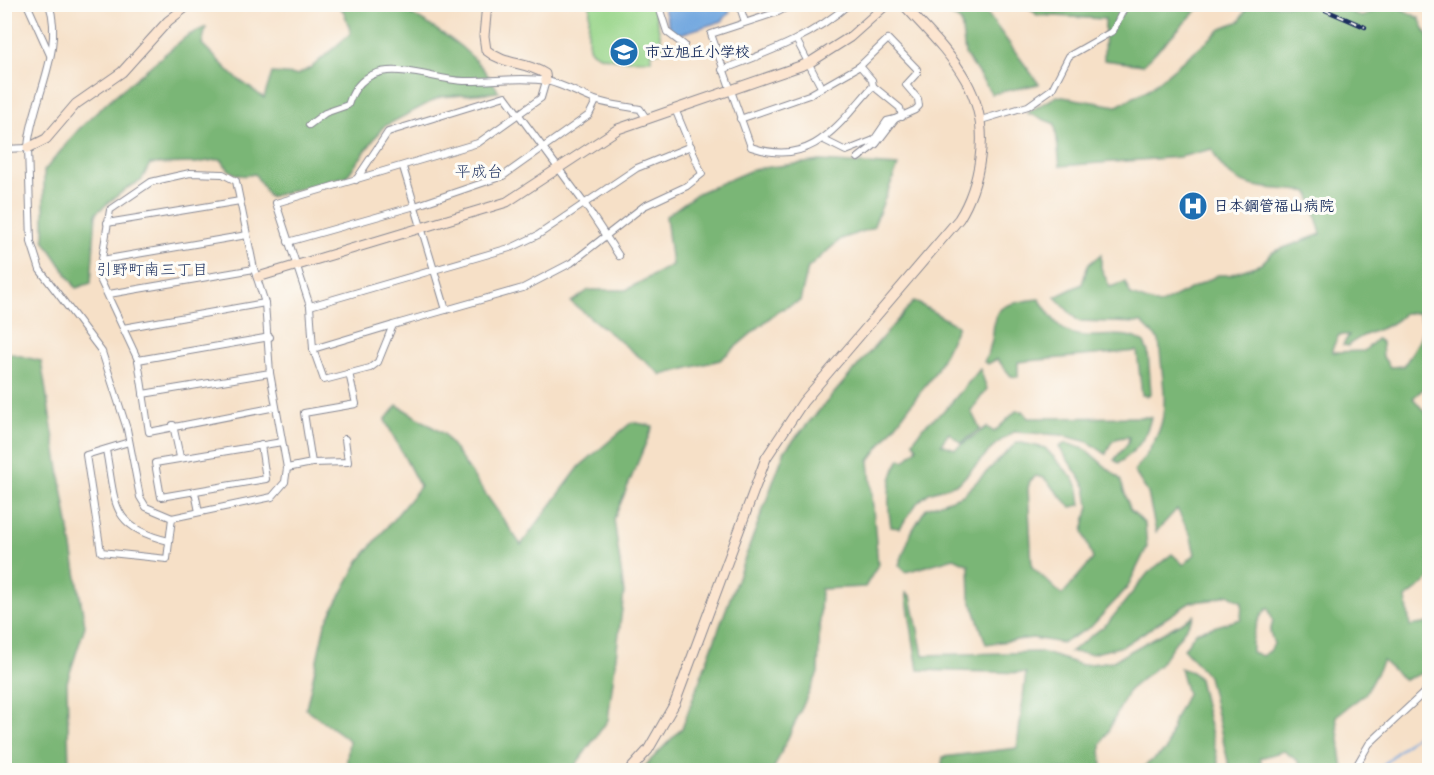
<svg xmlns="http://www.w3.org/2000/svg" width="1434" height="775" font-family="Mali,'Klee One',sans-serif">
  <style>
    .green { fill: #99d58a; stroke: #5a8274; stroke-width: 1.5 }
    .forest { fill: #7ab676; stroke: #4a726a; stroke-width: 1.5; fill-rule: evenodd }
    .water { fill: #72a7df; stroke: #466b9e; stroke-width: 1.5 }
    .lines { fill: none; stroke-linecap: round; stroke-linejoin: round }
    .stream { stroke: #72a7df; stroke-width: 2 }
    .street-casing { stroke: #888892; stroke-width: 8 }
    .secondary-casing { stroke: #888892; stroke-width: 11 }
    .street { stroke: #fff; stroke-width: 6 }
    .secondary { stroke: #fce5d0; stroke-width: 9 }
    .rail-casing { stroke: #1b2f5e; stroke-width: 4.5 }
    .rail { stroke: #fdfcf7; stroke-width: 2; stroke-dasharray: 7; stroke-linecap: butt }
    .labels { text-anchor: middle; stroke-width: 6; stroke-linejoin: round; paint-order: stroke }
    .poi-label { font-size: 15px; font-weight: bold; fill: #1b2f5e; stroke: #fdfcf7; text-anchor: start }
    .neighbourhood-label { font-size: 16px; fill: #1b2f5e; stroke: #fdfcf7 }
  </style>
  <rect width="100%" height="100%" fill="#fdfcf7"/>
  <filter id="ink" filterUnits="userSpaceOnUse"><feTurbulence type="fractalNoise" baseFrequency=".0167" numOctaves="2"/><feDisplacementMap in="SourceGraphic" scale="12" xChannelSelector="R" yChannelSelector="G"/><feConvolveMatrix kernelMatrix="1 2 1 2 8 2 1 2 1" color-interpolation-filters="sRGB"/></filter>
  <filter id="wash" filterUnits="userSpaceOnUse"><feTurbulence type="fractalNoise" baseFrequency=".008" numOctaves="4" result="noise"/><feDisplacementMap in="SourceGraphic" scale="24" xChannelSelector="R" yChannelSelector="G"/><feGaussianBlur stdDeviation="1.35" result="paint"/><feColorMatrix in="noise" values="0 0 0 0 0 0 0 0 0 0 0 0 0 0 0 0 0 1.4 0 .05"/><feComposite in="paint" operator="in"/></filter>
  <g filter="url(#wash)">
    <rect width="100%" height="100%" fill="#f6e0c7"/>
    <path class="green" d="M590,5H653L664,51L651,53V60C638,60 593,62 589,47C586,35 590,17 590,5Z"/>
    <g class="forest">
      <path d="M337,5H408L411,14C449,37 476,52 499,92L440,97L383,127L347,176L269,197L255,174C237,178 230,174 221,159L196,163L150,164L141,181L127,188L96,213L91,283L76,288L44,240V171L78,130L112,98L187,36L206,27L202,44L234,76L264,98L272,73L297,75L312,67L351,33L344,12Z"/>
      <path d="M937,5H981L1039,84L992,94L965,54L961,22Z"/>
      <path d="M1026,5H1202L1143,65L1104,60L1105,19L1037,15Z"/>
      <path d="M1248,5H1335L1362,17L1385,5H1394L1419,18L1429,39L1430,383L1413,398L1429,417L1430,579L1406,598L1410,626L1429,623V671L1404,680L1383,661L1365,694L1336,716L1343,770H1298L1299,762L1284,751L1260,758L1263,770H1230L1208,676L1184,649L1196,632L1241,619L1242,602L1228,594L1211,600L1191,602L1123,646L1091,654L1070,652L1108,623L1148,573L1172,554L1184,565L1195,554L1190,534L1177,509L1156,532L1148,493L1134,471C1175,422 1164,400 1159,340L1142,323L1078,321L1055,297L1082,284L1088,265L1101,254V268L1110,287L1125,282L1131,295L1159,305L1218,275H1229L1261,264L1273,252L1321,234L1309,192C1267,186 1230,194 1212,149L1180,157L1060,166L1055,124L1027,113L1057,96L1117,106L1149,89L1224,27L1240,21ZM1404,313H1418L1424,325L1419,341L1404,366L1390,367L1383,357L1382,343L1377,339L1364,351L1333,352L1332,349L1339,335H1349L1343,345L1348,346C1364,330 1390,331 1404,313ZM1268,608L1273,621L1270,632L1274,644L1270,651L1262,656L1252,652C1251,637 1257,617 1268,608Z"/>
      <path d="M820,161L898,166L873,228L841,239L808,268L800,301L778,311L720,360L662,375L571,302L589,290H626L672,265L666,216L698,193L754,169Z"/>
      <path d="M1039,299C1046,308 1053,322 1063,329C1087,346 1119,325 1144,343L1148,352L1151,393L1147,396L1142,395L1137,351L1018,362V377L1011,376L997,359L988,364L984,362C1006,321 973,306 1039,299Z"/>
      <path d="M914,301L958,326L936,371L869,461L878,565L865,587L821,589L818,673L773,770H641L682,728L785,450Z"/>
      <path d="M5,352L41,361L85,626L67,682L69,770H5Z"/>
      <path d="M980,369L987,389L971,411L980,429L961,443L949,433L941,444L955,449L987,427L994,432L1016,411H1023L1028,418L1151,417C1146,439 1137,450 1119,463L1114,460L1128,443L1129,437C1115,437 1111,440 1106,454L1088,442L1061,435L1014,432L996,444L959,483L929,493L917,503L900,528L891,527C887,504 887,479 900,459L905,461L917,448L913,441L923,427L946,409Z"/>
      <path d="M397,405L444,434L521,545L580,466L632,422L653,426L614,519L624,593L608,720L572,770H346L349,740L306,709L325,624L359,561L420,487L385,420Z"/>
      <path d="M1017,442L1045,448L1073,478L1079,489L1081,505L1071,507L1044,478L1036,476L1030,481L1028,488L1032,567L1062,595L1093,559L1083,531L1089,506L1086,487L1059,447L1066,443L1085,449L1120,479L1130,509L1145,524L1147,547L1127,588L1091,627L1062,643L1033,638L986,644L970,597L969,565L954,558L906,572L899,565L912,531L926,508L963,495Z"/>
      <path d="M906,593L911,596L923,655L1041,652L1082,665L1113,661L1195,615L1159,665L1129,690L1101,745L1102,770H941L943,757L1017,748L1026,673L918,670Z"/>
      <path d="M1180,668L1192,672L1199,679L1220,770H1139L1166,750L1175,718L1187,694Z"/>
    </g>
    <path class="water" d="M663,5H728L730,12L722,21L677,35L670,29Z"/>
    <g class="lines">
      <path class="stream" d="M1377,770L1430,723"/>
    </g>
  </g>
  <g filter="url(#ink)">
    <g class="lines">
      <g class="street-casing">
        <g id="street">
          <path d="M27,4L50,55"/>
          <path d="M658,4L667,32L684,45"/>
          <path d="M739,4L745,22"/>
          <path d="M793,4L778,12L711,34L751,147C812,168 837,126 873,86L900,108L902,117"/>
          <path d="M797,41L821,87"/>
          <path d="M860,66L872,80L873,86"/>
          <path d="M722,70C769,52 812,37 849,4"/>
          <path d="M546,81L541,98L478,143L276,203L310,306L313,349L324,380L370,368L378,362L393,325L523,288L571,263L644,206L687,186L702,174L675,109"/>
          <path d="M740,119L809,95L860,66L888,39L917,69V73L906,85L918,99L919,106L915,110L895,119L876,144L858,158"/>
          <path d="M981,120L1028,106L1052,89L1069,56L1113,31L1126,4"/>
          <path d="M309,125L325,113L348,105C366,48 423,79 464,81C491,82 521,76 547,81C564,85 579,94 595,100C609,105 625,106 640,109L646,118"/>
          <path d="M824,140L846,151L874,140L887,121L895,119"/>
          <path d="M28,148C31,102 65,51 49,4"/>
          <path d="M4,149L28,148L31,242L40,270L102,352L127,429L140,497L146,507L172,518L272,497L285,482L287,468L270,373L265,303L254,269L236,181L223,174L190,173L172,177L151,182L110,210L99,277L138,360L149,432L276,407"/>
          <path d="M403,167L446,310"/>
          <path d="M356,180L388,132L505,96L584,203L619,256"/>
          <path d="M107,223L240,201"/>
          <path d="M288,242L415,206L503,176L589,115L596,101"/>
          <path d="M102,260L247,235"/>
          <path d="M109,294L254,269"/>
          <path d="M310,306L513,247L538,235L637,168L691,146"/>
          <path d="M123,328L265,303"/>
          <path d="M313,349L393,325"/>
          <path d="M138,360L270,337"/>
          <path d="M143,394L270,373"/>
          <path d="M173,425L180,457"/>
          <path d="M129,442L86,455L101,552L167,559L172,518"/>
          <path d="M261,445L266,479L161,497L155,463L282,442"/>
          <path d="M106,450C116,503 109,527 169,541"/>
          <path d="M312,463L304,413L356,404L349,373"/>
          <path d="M287,468L312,463L348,462L345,439"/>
          <path d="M195,492L199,512"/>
          <path d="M1354,770L1369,744L1430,687"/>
        </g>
      </g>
      <g class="secondary-casing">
        <g id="secondary">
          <path d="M487,4L484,36L486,50C505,66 526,61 545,74L546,81"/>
          <path d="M28,148L46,139L76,104L122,72L168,21L190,4"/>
          <path d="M258,277L507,202L618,129L809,63L850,37L887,4"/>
          <path d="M630,770L648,750L675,703L766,458L803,402L959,219C971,200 977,181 980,158C990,89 946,51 903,4"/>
        </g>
      </g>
      <use href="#street" class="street"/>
      <use href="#secondary" class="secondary"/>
      <g class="rail-casing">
        <path id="rail" d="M1325,10L1365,27"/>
      </g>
      <use href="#rail" class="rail"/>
    </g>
  </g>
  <defs>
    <g id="school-disc" transform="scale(1.5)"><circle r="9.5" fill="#1f6fb2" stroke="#fdfcf7"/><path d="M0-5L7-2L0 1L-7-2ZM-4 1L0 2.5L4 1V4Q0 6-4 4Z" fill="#fff"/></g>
    <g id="hospital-disc" transform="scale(1.5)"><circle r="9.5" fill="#1f6fb2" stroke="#fdfcf7"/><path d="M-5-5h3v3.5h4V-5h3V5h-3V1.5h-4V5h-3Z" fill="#fff"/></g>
  </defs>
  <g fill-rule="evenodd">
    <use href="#school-disc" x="624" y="52"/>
    <use href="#hospital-disc" x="1193" y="206"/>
  </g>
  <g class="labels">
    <g class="poi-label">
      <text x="645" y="57">市立旭丘小学校</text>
      <text x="1214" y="211">日本鋼管福山病院</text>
    </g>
    <g class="neighbourhood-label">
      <text x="479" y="177">平成台</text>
      <text x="152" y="275">引野町南三丁目</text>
    </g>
  </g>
  <rect width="1434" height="775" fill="none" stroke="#fdfcf7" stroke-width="24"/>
</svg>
